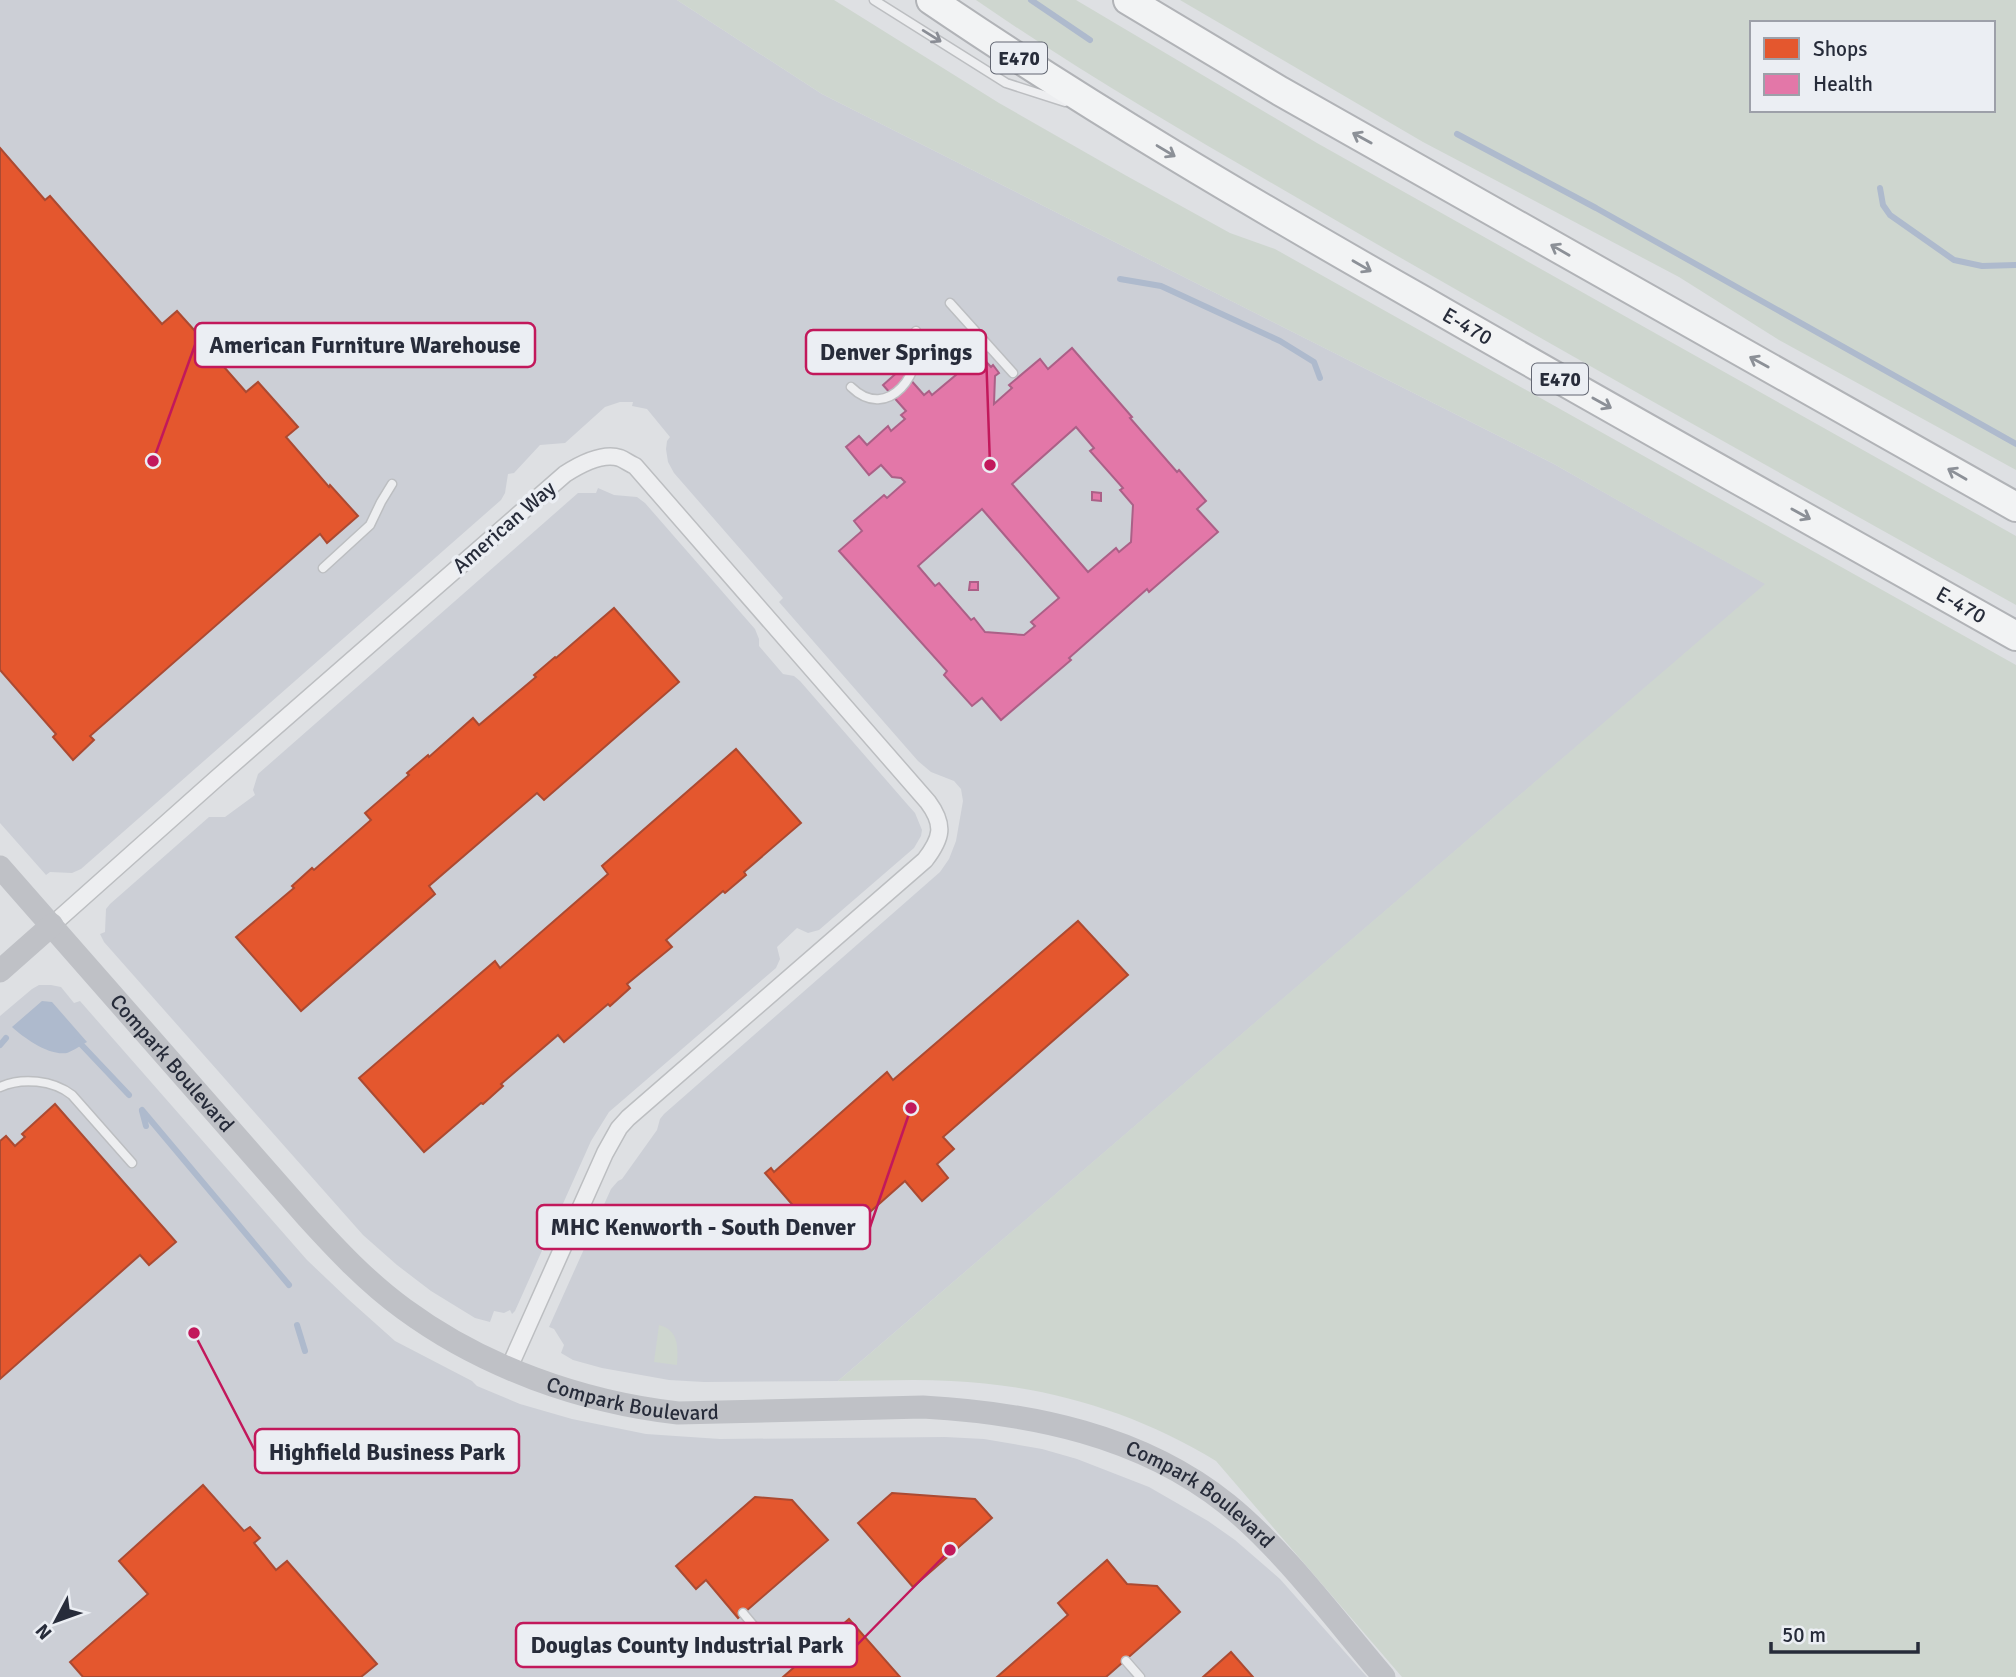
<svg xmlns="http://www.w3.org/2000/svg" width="2016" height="1677" font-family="Signika,sans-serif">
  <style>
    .built { fill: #cccfd6 }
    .green { fill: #ced6cf; fill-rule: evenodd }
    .water { fill: #aebacd }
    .shops { fill: #e4572e; stroke: #ab4a32; stroke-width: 2 }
    .health { fill: #e377a8; stroke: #ab6087; stroke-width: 2; fill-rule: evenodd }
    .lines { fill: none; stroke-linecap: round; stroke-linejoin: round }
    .stream { stroke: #aebacd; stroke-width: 6 }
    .lane-casing { stroke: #bcbec1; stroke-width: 11 }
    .street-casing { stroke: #bcbec1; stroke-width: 19 }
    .highway-casing { stroke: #b1b3b7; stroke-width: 32 }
    .lane { stroke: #edeef0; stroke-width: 8 }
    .street { stroke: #edeef0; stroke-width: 16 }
    .secondary { stroke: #bfc1c6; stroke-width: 23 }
    .highway { stroke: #f2f3f4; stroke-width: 28 }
    .oneway { stroke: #8a8d95 }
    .oneway2 { stroke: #8c9097 }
    .labels { text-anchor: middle; stroke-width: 7; stroke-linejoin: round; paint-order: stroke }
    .shield { fill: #ebeef3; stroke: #626672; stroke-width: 2 }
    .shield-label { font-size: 19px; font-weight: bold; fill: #272c3a }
    .street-label { font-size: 21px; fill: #272c3a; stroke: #ebeef3 }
    .leader { fill: none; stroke: #c2185b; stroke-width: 2.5 }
    .callout-dot { fill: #c2185b; stroke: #ebeef3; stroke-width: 2.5 }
    .callout { fill: #ebeef3; stroke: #c2185b; stroke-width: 2.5 }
    .callout-label { font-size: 23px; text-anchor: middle; font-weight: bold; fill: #272c3a }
  </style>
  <rect width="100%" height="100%" fill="#dee0e3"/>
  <g class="built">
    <path d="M0,0H677L822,94L1554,464L1766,584L838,1381L704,1382L669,1380L602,1368L573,1360L561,1353L564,1345L554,1329L549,1327L611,1189L618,1181L622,1179L657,1130L660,1119L664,1114L940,872L949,859L956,841L963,801L961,789L954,781L931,772L918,761L779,602L783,598L674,473L668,462L666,449L667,441L670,437L647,409L632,406L633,402H620L605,407L565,443L540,445L514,473L508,474L505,493L501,500L81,869L72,873L50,872L46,875L0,823Z"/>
    <path d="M598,488L614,495L637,497L645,503L755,629L759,639V646L783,674L794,676L800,681L907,804L915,813L922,830L921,836L914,848L819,930L808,933L797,928L777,947L780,959L776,968L609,1112L591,1141L515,1311L512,1314L510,1310L504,1313L494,1311L490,1322L475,1318L431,1291L397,1265L363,1235L104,942L100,934L105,932L106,909L110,904L209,817H225L255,795L253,790L258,774L578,493H596Z"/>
    <path d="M39,985H51L61,987L74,1003L80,1001L307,1260L348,1299L395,1341L472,1381L477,1386L520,1404L572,1419L646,1434L720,1439L945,1437L984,1439L1042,1449L1077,1459L1149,1487L1208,1521L1235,1540L1280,1579L1367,1677H0V1016L32,989Z"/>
  </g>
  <g class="green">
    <path d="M677,0H834L999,103L1125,175L1230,233L1275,249L2016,665V1677H1402L1216,1461C1136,1412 1045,1385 951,1381C914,1379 875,1381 838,1381L1765,584L1554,464L822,94Z"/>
    <path d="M976,0H1076L1317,143L2016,536V605C1799,484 1583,363 1368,239C1236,162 1102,87 976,0Z"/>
    <path d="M1180,0H2016V470L1779,340L1679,277L1423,142ZM1752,23H1993V110H1752Z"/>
    <path d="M659,1325C679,1330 678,1348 677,1365L654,1362Z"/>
  </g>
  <path class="water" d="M42,1001L52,1002L87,1042C81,1045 73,1051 67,1053C49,1056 24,1038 12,1027Z"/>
  <g class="shops">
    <path d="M0,148L45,200L50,196L162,324L177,311L204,341L203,343L246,392L258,382L298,427L286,437L329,487L330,485L358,516L327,543L320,534L90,736L94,740L73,760L53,737L56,734L0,670Z"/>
    <path d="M614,608L679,682L544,800L537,793L429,886L435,894L301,1011L236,937L294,888L292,886L312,868L314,870L371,820L365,813L409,775L407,773L428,755L429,757L473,718L479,725L536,677L534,675L555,657L556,658Z"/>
    <path d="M736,749L801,823L744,872L746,875L725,893L723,891L666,940L672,947L627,984L630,988L610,1006L608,1004L564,1042L558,1035L501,1084L503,1086L483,1104L481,1103L424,1152L359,1078L495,961L500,968L608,874L602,866Z"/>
    <path d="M1078,921L1128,975L943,1137L954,1149L937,1164L948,1178L922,1201L905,1181L836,1242L809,1212L803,1217L765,1173L771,1168L774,1172L887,1072L893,1080Z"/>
    <path d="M55,1104L176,1242L149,1265L140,1255L0,1379V1141L6,1136L15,1146L25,1137L22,1134Z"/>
    <path d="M203,1485L244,1531L250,1527L260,1538L254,1543L276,1570L287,1561L377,1664L361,1677H83L70,1662L148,1594L119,1561Z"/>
    <path d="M892,1493L975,1499L992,1518L913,1587L858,1523Z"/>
    <path d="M755,1497L792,1500L828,1540L738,1618L706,1580L696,1589L676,1566Z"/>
    <path d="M1107,1560L1127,1584L1157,1586L1180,1612L1106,1677H997L1068,1615L1058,1603Z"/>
    <path d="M849,1619L900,1677H783Z"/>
    <path d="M1231,1652L1253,1677H1203Z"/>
  </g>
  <g class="health">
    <path d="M967,341L991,367L993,365L999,373L995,376L994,404L1012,388L1009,385L1040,359L1048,369L1072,348L1132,417L1130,418L1177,472L1179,470L1206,501L1197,509L1218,532L1149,592L1147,589L1069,658L1071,660L1001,720L982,698L972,706L944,675L947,671L839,551L862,531L854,521L884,495L887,498L905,482L901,478L892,477L881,465L869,475L846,447L859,436L867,445L888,426L891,431L905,419L901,415L906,411L883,385L901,369L924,395L929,391L932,395L957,374L953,369L963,361L955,352ZM1076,427L1094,448L1090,451L1123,488L1120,490L1133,505L1131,542L1119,552L1116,548L1088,572L1012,484ZM982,509L1059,598L1031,622L1035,626L1024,635L985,632L974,618L971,620L939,583L935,586L918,566Z"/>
    <path d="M1092,492L1101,493V501L1092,500Z"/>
    <path d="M970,582H978V590H969Z"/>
  </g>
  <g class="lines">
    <g class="stream">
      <path d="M1031,0L1090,40"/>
      <path d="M1457,134L1596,208L2016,444"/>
      <path d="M1880,188L1883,205L1890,215L1954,260L1982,266L2016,265"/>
      <path d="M1120,279L1161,286L1280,341L1314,362L1320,378"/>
      <path d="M77,1040L129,1095"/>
      <path d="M0,1045L6,1038"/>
      <path d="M142,1110L289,1285"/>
      <path d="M142,1111L146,1126"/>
      <path d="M297,1325L305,1351"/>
    </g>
    <g class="lane-casing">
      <g id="lane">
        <path d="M874,0L1006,83L1065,102"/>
        <path d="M950,303L1013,373"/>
        <path d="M851,387C888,423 926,372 916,331"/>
        <path d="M323,568L370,525L381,502L392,484"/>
        <path d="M0,1087C22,1077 53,1080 72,1095L132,1163"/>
        <path d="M743,1613L767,1642"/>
        <path d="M1126,1661L1140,1677"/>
      </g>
    </g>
    <g class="street-casing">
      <path id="street" d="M52,925L217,778L565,474C579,465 602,452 620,458C625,460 630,464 635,466L928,802C945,825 942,838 925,860L628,1118L619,1128L605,1153L509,1368"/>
    </g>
    <g class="highway-casing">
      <g id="highway">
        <path id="s2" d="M931,0C1090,108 1255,205 1422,300C1619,414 1818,524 2016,636"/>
        <path d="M1128,0L1280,91L2016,507"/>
      </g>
    </g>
    <use href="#lane" class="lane"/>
    <use href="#street" class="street"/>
    <g class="secondary">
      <path id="s1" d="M0,867L307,1217C337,1250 368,1283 404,1309C483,1367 581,1402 678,1413L923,1407C1030,1413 1141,1435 1227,1504C1284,1550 1336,1621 1384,1677"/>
      <path d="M0,971L52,925"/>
    </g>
    <use href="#highway" class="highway"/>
  </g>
  <defs><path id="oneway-shaft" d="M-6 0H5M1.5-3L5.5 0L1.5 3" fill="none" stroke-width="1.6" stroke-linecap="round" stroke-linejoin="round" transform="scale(1.75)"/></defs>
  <use class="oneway" href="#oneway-shaft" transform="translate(932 36) rotate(32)"/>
  <g class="oneway2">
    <use href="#oneway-shaft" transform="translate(1362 138) rotate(-151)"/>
    <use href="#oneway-shaft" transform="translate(1166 151) rotate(31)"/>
    <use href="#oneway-shaft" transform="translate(1560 250) rotate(-150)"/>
    <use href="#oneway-shaft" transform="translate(1362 266) rotate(30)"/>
    <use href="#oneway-shaft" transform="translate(1759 362) rotate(-151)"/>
    <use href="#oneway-shaft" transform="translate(1602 403) rotate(29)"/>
    <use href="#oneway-shaft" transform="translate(1957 474) rotate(-150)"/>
    <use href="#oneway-shaft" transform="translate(1801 514) rotate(29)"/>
  </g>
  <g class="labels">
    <g class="shield">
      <rect x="991" y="42.5" width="56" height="31" rx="5"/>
      <rect x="1532" y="363.5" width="56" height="31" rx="5"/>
    </g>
    <g class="shield-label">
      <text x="1019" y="65">E470</text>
      <text x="1560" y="386">E470</text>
    </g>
    <g class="street-label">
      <text dy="7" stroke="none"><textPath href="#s2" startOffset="628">E-470</textPath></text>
      <text transform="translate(504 527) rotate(-41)" y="7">American Way</text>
      <text dy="7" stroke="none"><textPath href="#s2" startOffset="1195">E-470</textPath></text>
      <text dy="7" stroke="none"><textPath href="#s1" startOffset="261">Compark Boulevard</textPath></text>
      <text dy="7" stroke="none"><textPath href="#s1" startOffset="849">Compark Boulevard</textPath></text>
      <text dy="7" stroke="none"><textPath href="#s1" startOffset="1437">Compark Boulevard</textPath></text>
    </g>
  </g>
  <path class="leader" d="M153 461L195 345M990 465L986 352M911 1108L870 1227M194 1333L255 1451M950 1550L857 1645"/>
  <g class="callout-dot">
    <circle cx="153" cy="461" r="7"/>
    <circle cx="990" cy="465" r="7"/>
    <circle cx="911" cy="1108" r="7"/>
    <circle cx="194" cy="1333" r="7"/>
    <circle cx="950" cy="1550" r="7"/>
  </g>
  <g class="callout">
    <rect x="195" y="323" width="340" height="44" rx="7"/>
    <rect x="806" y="330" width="180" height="44" rx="7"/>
    <rect x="537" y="1205" width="333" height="44" rx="7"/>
    <rect x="255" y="1429" width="264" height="44" rx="7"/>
    <rect x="516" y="1623" width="341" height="44" rx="7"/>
  </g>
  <g class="callout-label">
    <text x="365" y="353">American Furniture Warehouse</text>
    <text x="896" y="360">Denver Springs</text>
    <text x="703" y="1235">MHC Kenworth - South Denver</text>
    <text x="387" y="1460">Highfield Business Park</text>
    <text x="687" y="1653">Douglas County Industrial Park</text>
  </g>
  <rect x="1750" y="21" width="245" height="91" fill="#ebeef3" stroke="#9da0a9" stroke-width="2"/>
  <rect x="1764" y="38" width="35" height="21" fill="#e4572e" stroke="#9da0a9" stroke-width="2"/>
  <text x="1813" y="56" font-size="21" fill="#272c3a">Shops</text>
  <rect x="1764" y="74" width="35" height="21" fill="#e377a8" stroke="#9da0a9" stroke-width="2"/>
  <text x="1813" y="91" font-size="21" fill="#272c3a">Health</text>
  <g transform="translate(56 1621) rotate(229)" stroke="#ebeef3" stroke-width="5" paint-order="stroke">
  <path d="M0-5L12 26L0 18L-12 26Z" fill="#272c3a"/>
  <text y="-10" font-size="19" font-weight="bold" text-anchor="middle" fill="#272c3a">N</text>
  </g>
  <path d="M1771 1642v10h147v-10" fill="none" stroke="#272c3a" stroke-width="3.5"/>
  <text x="1782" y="1642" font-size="21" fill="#272c3a" stroke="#ebeef3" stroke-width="5" paint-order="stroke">50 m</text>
</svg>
